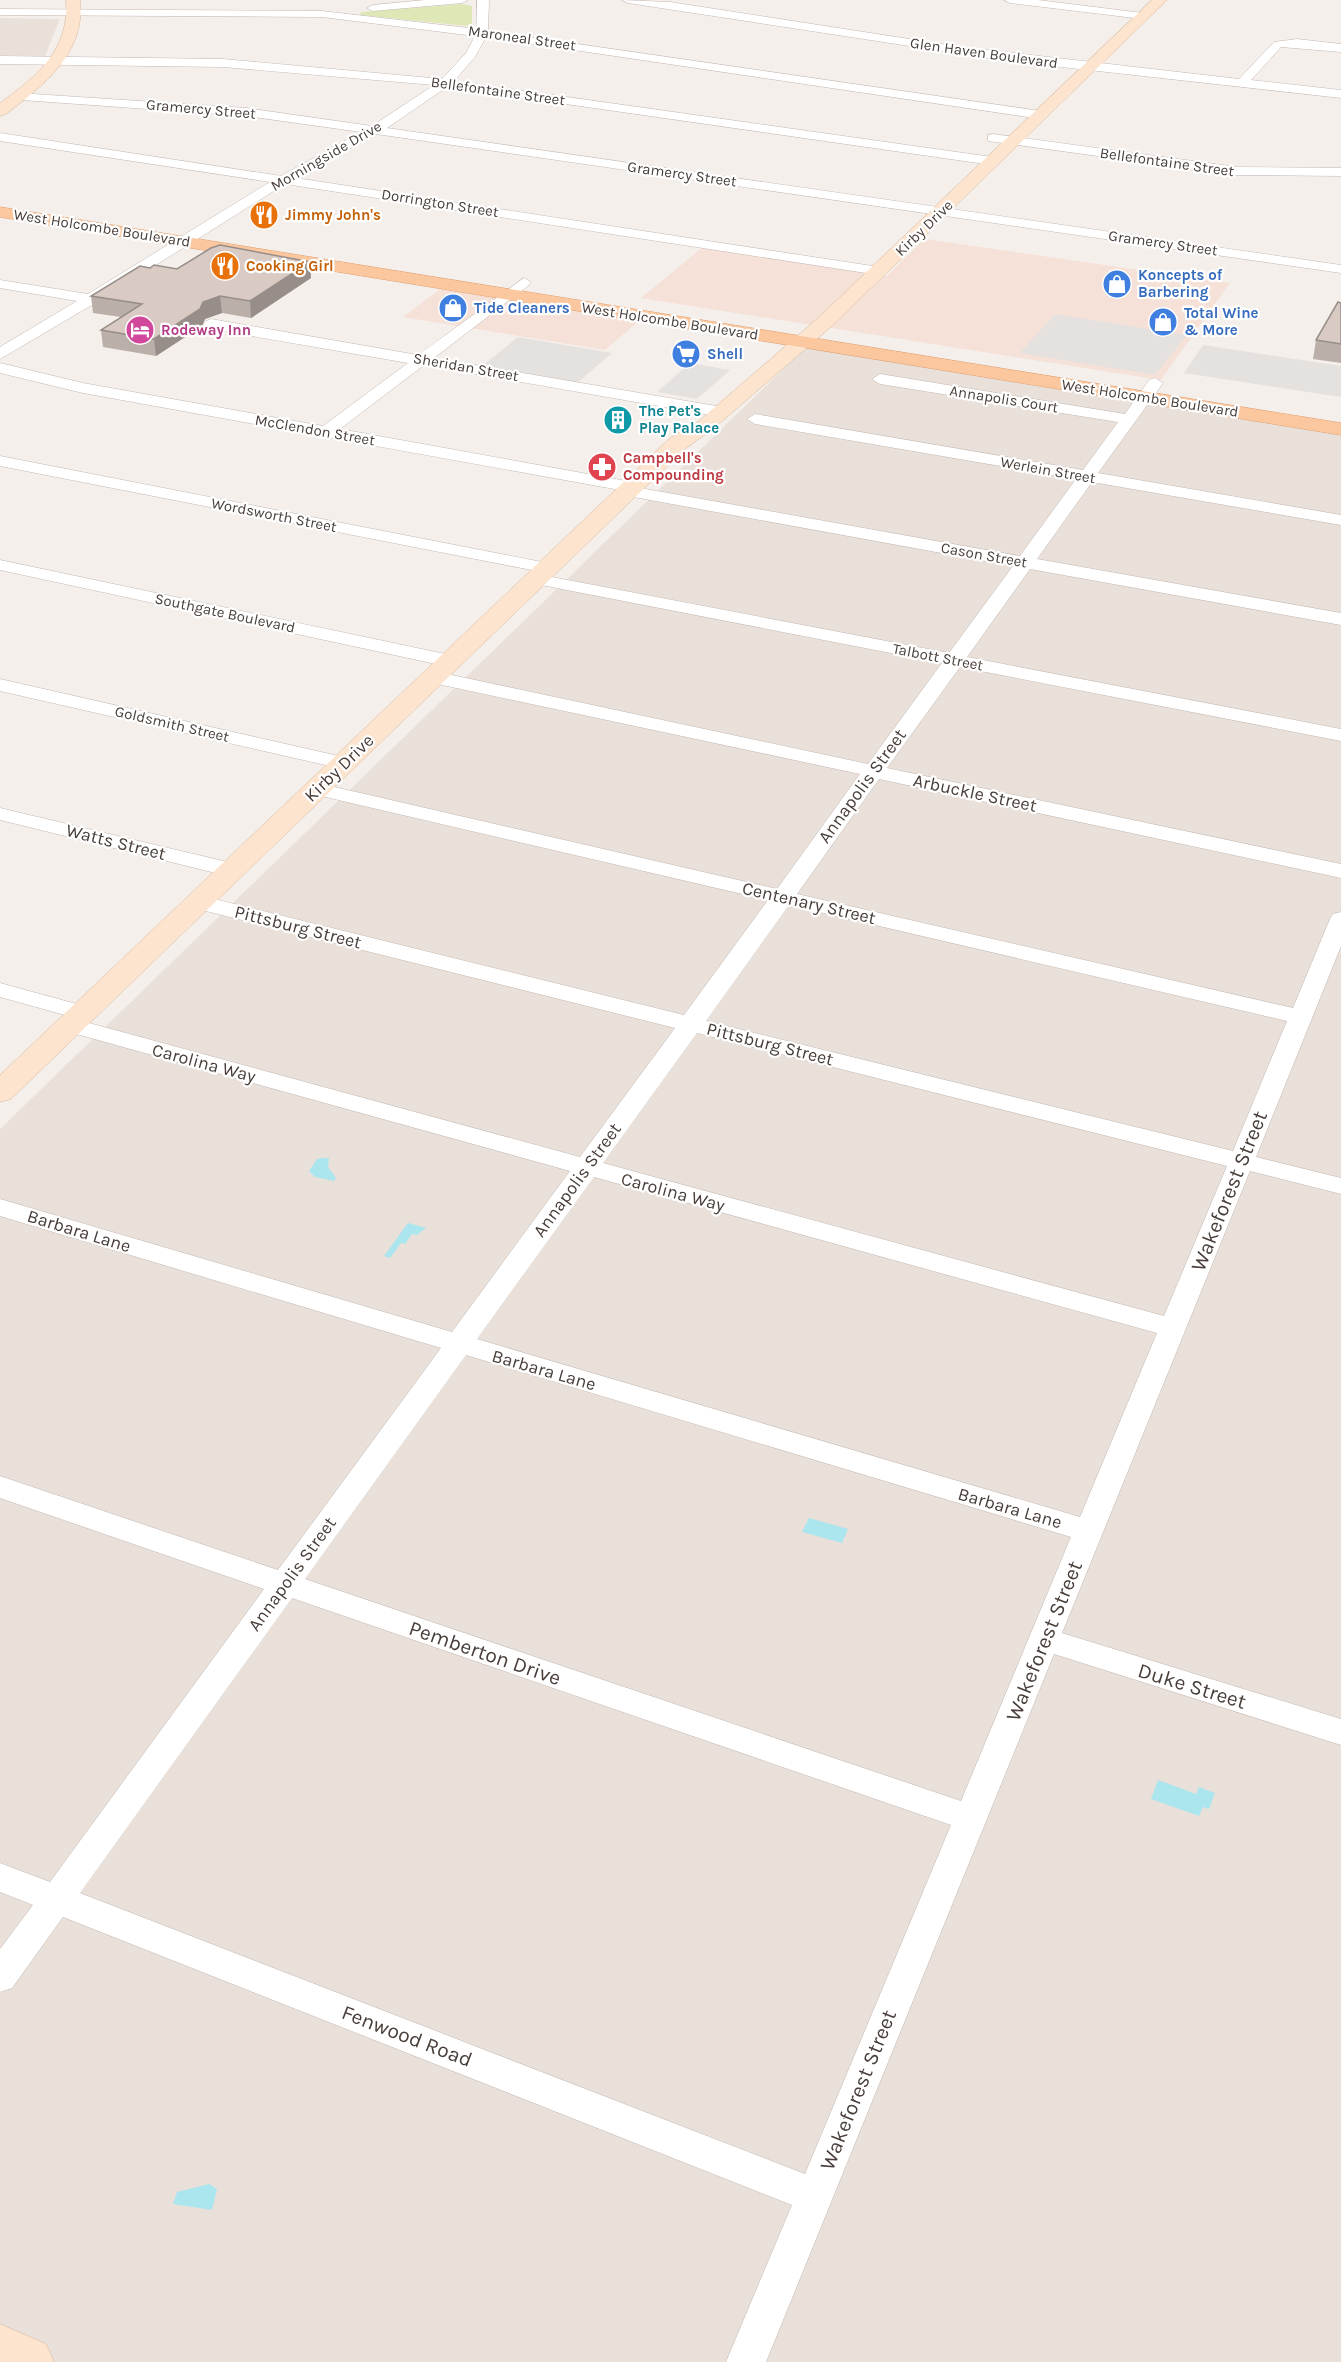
<svg xmlns="http://www.w3.org/2000/svg" width="1341" height="2362" font-family="Karla,sans-serif">
  <style>
    .residential { fill: #e9e0da }
    .commercial { fill: #f5e1d8 }
    .green { fill: #dfe7b6 }
    .parking { fill: #e4e1df }
    .water { fill: #abe5ee }
    .lines { fill: none; stroke-linecap: round; stroke-linejoin: round }
    .street-casing { stroke: #c3b7b1; stroke-width: 1 }
    .secondary-casing { stroke: #d5b89f; stroke-width: 1 }
    .primary-casing { stroke: #df9e6f; stroke-width: 1 }
    .street { fill: #fff; fill-rule: evenodd }
    .secondary { fill: #fce4ce; fill-rule: evenodd }
    .primary { fill: #fac79f; fill-rule: evenodd }
    .wall { fill: #bbafa9 }
    .shaded-wall { fill: #988e89 }
    .building { fill: #d9cbc4; stroke: #988e89; stroke-width: 1.5 }
    .labels { text-anchor: middle; stroke-width: 4.5; stroke-linejoin: round; paint-order: stroke }
    .far-street-label { font-size: 15px; fill: #493e39; stroke: #fff }
    .far-food-label { font-size: 15px; font-weight: bold; fill: #c56008; stroke: #fff; text-anchor: start }
    .far-shop-label { font-size: 15px; font-weight: bold; fill: #366cbe; stroke: #fff; text-anchor: start }
    .far-hotel-label { font-size: 15px; font-weight: bold; fill: #b23c85; stroke: #fff; text-anchor: start }
    .far-culture-label { font-size: 15px; font-weight: bold; fill: #0d838f; stroke: #fff; text-anchor: start }
    .far-health-label { font-size: 15px; font-weight: bold; fill: #be3a42; stroke: #fff; text-anchor: start }
    .street-label { font-size: 18px; fill: #493e39; stroke: #fff }
    .near-street-label { font-size: 21px; fill: #493e39; stroke: #fff }
  </style>
  <rect width="100%" height="100%" fill="#f5efeb"/>
  <g class="residential">
    <path d="M0,18L60,19L45,56L0,55Z"/>
    <path d="M806,347L1341,435V2362H0V1129Z"/>
  </g>
  <g class="commercial">
    <path d="M924,239L1230,283L1161,380L641,298L703,247L887,276Z"/>
    <path d="M443,287L640,320L605,350L403,317Z"/>
  </g>
  <path class="green" d="M463,4L472,6V24L466,26L360,15L361,12Z"/>
  <g class="parking">
    <path d="M1055,314L1187,335L1155,375L1020,353Z"/>
    <path d="M518,337L612,353L577,383L481,367Z"/>
    <path d="M1203,345L1341,366V397L1184,373Z"/>
    <path d="M690,363L730,370L697,399L657,392Z"/>
  </g>
  <g class="water">
    <path d="M322,1158H329L328,1167L336,1178L334,1181L315,1177L309,1171L317,1159Z"/>
    <path d="M408,1223L426,1228L417,1235L412,1234L405,1244L401,1243L390,1258L384,1256Z"/>
    <path d="M809,1518L848,1529L842,1543L802,1532Z"/>
    <path d="M1158,1780L1196,1794L1199,1787L1215,1793L1209,1809L1203,1807L1199,1816L1151,1799Z"/>
    <path d="M209,2184L217,2189L212,2210L173,2204L177,2192Z"/>
  </g>
  <g class="lines">
    <g class="street-casing">
      <g id="street">
        <path d="M425,0H468L462,3L373,11L367,8L373,5Z"/>
        <path d="M477,0H489L488,31L1041,111L1047,115L1041,119L486,37L475,57L454,81L992,157L999,161L992,165L447,87L387,128L1341,265V273L376,134L296,178L879,267L886,271L879,275L285,184L97,302L0,359V347L77,301L0,288V280L88,294L270,182L0,141V133L281,176L361,132L246,116L22,100L18,99V93L246,108L372,126L434,85L223,67L0,64V56L223,59L442,79L466,53L475,36L322,17L0,15V9L322,11L477,29Z"/>
        <path d="M622,0L670,2L961,47L1239,79L1274,42L1297,39L1341,44V52L1281,47L1251,80L1341,90V98L1008,61L628,3Z"/>
        <path d="M1004,0H1038L1143,13L1149,16L1143,19L1010,3Z"/>
        <path d="M993,134L1237,167L1341,168V176L1237,175L988,141V135Z"/>
        <path d="M524,278L531,282L529,285L434,358L722,407L730,412L722,417L424,365L340,429L632,482L638,483L640,488L1020,556L1076,479L755,424L747,419L755,414L1083,470L1118,422L880,384L872,379L880,374L1125,414L1149,380L1155,378L1163,383L1098,473L1341,515V525L1092,482L1037,559L1341,613V625L1030,569L967,657L1341,729V741L960,667L887,768L1341,864V878L879,779L797,894L1293,1008L1330,919L1333,914L1341,912V946L1256,1157L1341,1178V1194L1250,1171L1062,1633L1341,1719V1745L1054,1654L766,2362H726L792,2205L63,1917L12,1988L0,1992V1949L33,1905L0,1892V1863L50,1882L264,1589L0,1498V1476L278,1570L441,1348L0,1216V1199L452,1332L570,1171L62,1030L58,1025L62,1020H78L580,1157L675,1028L190,907L187,902L190,897L198,895L684,1015L768,900L317,795L310,793L307,789L310,785L317,783L777,889L860,774L433,683L423,677L433,671L868,764L942,663L536,584L527,579L536,574L949,653L1013,566L628,496L622,495L620,490L83,393L0,373V363L83,383L323,426L408,363L211,329L206,327L203,324L206,321L211,319L418,355ZM789,905L1287,1021L1233,1151L706,1021ZM697,1033L1227,1166L1164,1316L603,1163ZM594,1177L1157,1333L1080,1517L477,1339ZM466,1355L1071,1537L961,1801L305,1579ZM292,1598L951,1825L805,2174L80,1893Z"/>
        <path d="M0,456L547,563L556,568L547,573L0,466Z"/>
        <path d="M0,560L450,655L460,661L450,667L0,570Z"/>
        <path d="M0,679L343,757L350,759L353,763L350,767L343,769L0,691Z"/>
        <path d="M0,808L240,865L243,870L240,875L232,877L0,820Z"/>
        <path d="M0,983L91,1008L95,1013L91,1018L83,1020L0,997Z"/>
      </g>
    </g>
    <g class="secondary-casing">
      <g id="secondary">
        <path d="M66,0H80C86,53 44,85 6,114L0,116V103C37,76 70,50 66,0Z"/>
        <path d="M1152,0H1167L832,326L713,429L686,448L11,1099L0,1102V1075L670,438L699,421L818,318Z"/>
        <path d="M0,2324L46,2344L54,2362H0Z"/>
      </g>
    </g>
    <g class="primary-casing">
      <path id="primary" d="M0,207L1341,423V435L0,217Z"/>
    </g>
    <use href="#street" class="street"/>
    <use href="#secondary" class="secondary"/>
    <use href="#primary" class="primary"/>
  </g>
  <g class="wall">
    <path d="M150,268L311,278L251,318L222,313L205,319L202,326L156,356L103,347L101,330L121,317L93,313L91,296Z"/>
    <path d="M1341,303V363L1313,359L1316,340Z"/>
  </g>
  <g class="shaded-wall">
    <path d="M310,262L311,278L251,318L250,301Z"/>
    <path d="M220,296L222,313L205,319L202,326L156,356L154,339L203,302Z"/>
  </g>
  <g class="building">
    <path d="M220,245L310,262L250,301L220,296L203,302L200,309L154,339L101,330L142,304L91,296L140,266L150,268L154,265L177,269L211,248Z"/>
    <path d="M1338,302L1341,303V344L1316,340Z"/>
  </g>
  <defs>
    <g id="restaurant-disc" transform="scale(1.5)"><circle r="9.5" fill="#e8710a" stroke="#fff"/><path d="M-5-6h1v4h1v-4h1v4h1v-4h1v5L-1.5 .5V6h-2V.5L-5-1ZM5-6V6H3V1.5H1.5Q1.5-4 5-6Z" fill="#fff"/></g>
    <g id="shop-disc" transform="scale(1.5)"><circle r="9.5" fill="#3f7fe0" stroke="#fff"/><path d="M-5-2.5h2.3a2.7 3.5 0 0 1 5.4 0H5L5.5 6h-11ZM-1.5-2.5h3a1.5 2.3 0 0 0-3 0Z" fill="#fff"/></g>
    <g id="hotel-disc" transform="scale(1.5)"><circle r="9.5" fill="#d1479c" stroke="#fff"/><path d="M-6-4.5h1.5V1H6V5H4.5V3h-9V5H-6ZM-4 0a1.8 1.8 0 1 1 3.6 0ZM.5 0V-2.5h3Q6-2.5 6 0Z" fill="#fff"/></g>
    <g id="supermarket-disc" transform="scale(1.5)"><circle r="9.5" fill="#3f7fe0" stroke="#fff"/><path d="M-6-5.5h2.5l.6 2H6L4.5 2H-2.5L-4.4-4H-6ZM-1.5 3.2a1.3 1.3 0 1 0 .1 0ZM3 3.2a1.3 1.3 0 1 0 .1 0Z" fill="#fff"/></g>
    <g id="building-disc" transform="scale(1.5)"><circle r="9.5" fill="#0f9aa8" stroke="#fff"/><path d="M-4-6H4V6H1V3H-1V6H-4ZM-2.5-4.3h1.7v1.8h-1.7ZM.8-4.3h1.7v1.8H.8ZM-2.5-1h1.7V.8h-1.7ZM.8-1h1.7V.8H.8Z" fill="#fff"/></g>
    <g id="pharmacy-disc" transform="scale(1.5)"><circle r="9.5" fill="#e0444e" stroke="#fff"/><path d="M-2-6h4v4h4v4h-4v4h-4v-4h-4v-4h4Z" fill="#fff"/></g>
  </defs>
  <g fill-rule="evenodd">
    <use href="#restaurant-disc" x="264" y="215"/>
    <use href="#restaurant-disc" x="225" y="266"/>
    <use href="#shop-disc" x="1117" y="284"/>
    <use href="#shop-disc" x="453" y="308"/>
    <use href="#shop-disc" x="1163" y="322"/>
    <use href="#hotel-disc" x="140" y="330"/>
    <use href="#supermarket-disc" x="686" y="354"/>
    <use href="#building-disc" x="618" y="420"/>
    <use href="#pharmacy-disc" x="602" y="467"/>
  </g>
  <g class="labels">
    <g class="far-street-label">
      <text transform="translate(522 38) rotate(8)" y="5">Maroneal Street</text>
      <text transform="translate(984 53) rotate(8)" y="5">Glen Haven Boulevard</text>
      <text transform="translate(498 91) rotate(8)" y="5">Bellefontaine Street</text>
      <text transform="translate(201 109) rotate(5)" y="5">Gramercy Street</text>
      <text transform="translate(326 156) rotate(-30)" y="5">Morningside Drive</text>
      <text transform="translate(1167 162) rotate(8)" y="5">Bellefontaine Street</text>
      <text transform="translate(682 174) rotate(8)" y="5">Gramercy Street</text>
      <text transform="translate(440 203) rotate(9)" y="5">Dorrington Street</text>
      <text transform="translate(102 228) rotate(9)" y="5">West Holcombe Boulevard</text>
      <text transform="translate(924 228) rotate(-44)" y="5">Kirby Drive</text>
      <text transform="translate(1163 243) rotate(8)" y="5">Gramercy Street</text>
      <text transform="translate(670 321) rotate(9)" y="5">West Holcombe Boulevard</text>
      <text transform="translate(466 367) rotate(10)" y="5">Sheridan Street</text>
      <text transform="translate(1150 398) rotate(9)" y="5">West Holcombe Boulevard</text>
      <text transform="translate(1004 399) rotate(9)" y="5">Annapolis Court</text>
      <text transform="translate(315 430) rotate(10)" y="5">McClendon Street</text>
      <text transform="translate(1048 470) rotate(10)" y="5">Werlein Street</text>
      <text transform="translate(274 515) rotate(11)" y="5">Wordsworth Street</text>
      <text transform="translate(984 555) rotate(10)" y="5">Cason Street</text>
      <text transform="translate(225 613) rotate(12)" y="5">Southgate Boulevard</text>
      <text transform="translate(938 657) rotate(11)" y="5">Talbott Street</text>
      <text transform="translate(172 724) rotate(13)" y="5">Goldsmith Street</text>
    </g>
    <g class="far-food-label">
      <text x="285" y="220">Jimmy John's</text>
      <text x="246" y="271">Cooking Girl</text>
    </g>
    <g class="far-shop-label">
      <text x="1138" y="280">Koncepts of<tspan x="1138" dy="17">Barbering</tspan></text>
      <text x="474" y="313">Tide Cleaners</text>
      <text x="1184" y="318">Total Wine<tspan x="1184" dy="17">&amp; More</tspan></text>
      <text x="707" y="359">Shell</text>
    </g>
    <g class="far-hotel-label">
      <text x="161" y="335">Rodeway Inn</text>
    </g>
    <g class="far-culture-label">
      <text x="639" y="416">The Pet's<tspan x="639" dy="17">Play Palace</tspan></text>
    </g>
    <g class="far-health-label">
      <text x="623" y="463">Campbell's<tspan x="623" dy="17">Compounding</tspan></text>
    </g>
    <g class="street-label">
      <text transform="translate(339 768) rotate(-44)" y="6">Kirby Drive</text>
      <text transform="translate(862 786) rotate(-54)" y="6">Annapolis Street</text>
      <text transform="translate(975 793) rotate(12)" y="6">Arbuckle Street</text>
      <text transform="translate(116 842) rotate(14)" y="6">Watts Street</text>
      <text transform="translate(809 903) rotate(13)" y="6">Centenary Street</text>
      <text transform="translate(298 927) rotate(14)" y="6">Pittsburg Street</text>
      <text transform="translate(770 1044) rotate(14)" y="6">Pittsburg Street</text>
      <text transform="translate(204 1063) rotate(15)" y="6">Carolina Way</text>
      <text transform="translate(577 1180) rotate(-54)" y="6">Annapolis Street</text>
      <text transform="translate(673 1192) rotate(15)" y="6">Carolina Way</text>
      <text transform="translate(79 1231) rotate(17)" y="6">Barbara Lane</text>
      <text transform="translate(544 1370) rotate(16)" y="6">Barbara Lane</text>
      <text transform="translate(1010 1508) rotate(16)" y="6">Barbara Lane</text>
      <text transform="translate(292 1574) rotate(-54)" y="6">Annapolis Street</text>
    </g>
    <g class="near-street-label">
      <text transform="translate(1229 1191) rotate(-68)" y="7">Wakeforest Street</text>
      <text transform="translate(1044 1641) rotate(-68)" y="7">Wakeforest Street</text>
      <text transform="translate(485 1653) rotate(19)" y="7">Pemberton Drive</text>
      <text transform="translate(1192 1686) rotate(17)" y="7">Duke Street</text>
      <text transform="translate(407 2036) rotate(21)" y="7">Fenwood Road</text>
      <text transform="translate(858 2090) rotate(-68)" y="7">Wakeforest Street</text>
    </g>
  </g>
</svg>
